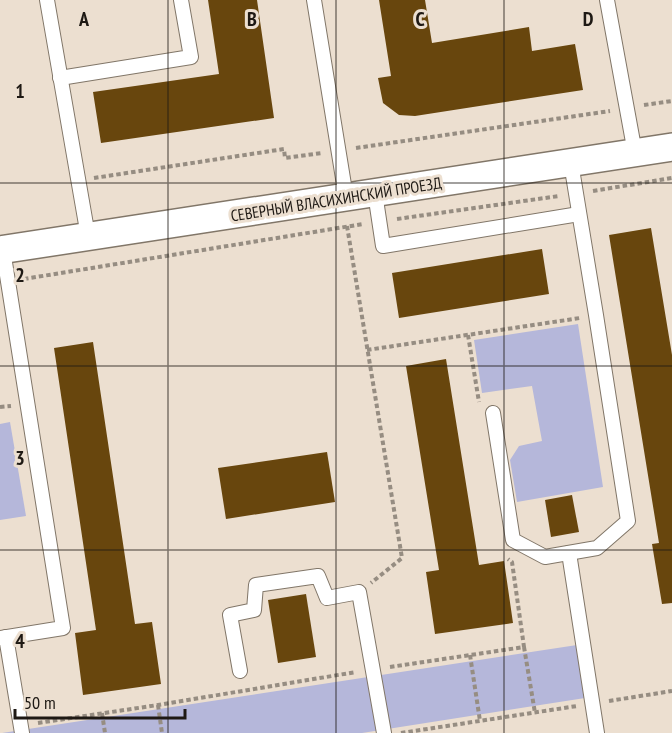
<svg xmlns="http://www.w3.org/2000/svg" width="672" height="733" font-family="'PT Sans Narrow',sans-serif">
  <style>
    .green { fill: #b5b7da }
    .building { fill: #68460d }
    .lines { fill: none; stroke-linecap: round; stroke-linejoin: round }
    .service-casing { stroke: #817668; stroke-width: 16 }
    .minor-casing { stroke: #817668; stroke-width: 30 }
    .path { stroke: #968d82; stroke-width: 4; stroke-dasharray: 4.5 3; stroke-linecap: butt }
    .service { stroke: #fff; stroke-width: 14 }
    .minor { stroke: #fff; stroke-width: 27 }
    .grid { fill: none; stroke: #1e1914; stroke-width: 1.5; stroke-opacity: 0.55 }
    .labels { text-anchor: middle; stroke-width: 6; stroke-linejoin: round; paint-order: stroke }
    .street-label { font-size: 16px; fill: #1e1914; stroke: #ecdfd0 }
    .grid-label { font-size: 20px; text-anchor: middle; font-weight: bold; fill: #1e1914; stroke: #ecdfd0; stroke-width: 6; stroke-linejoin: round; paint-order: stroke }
  </style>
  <rect width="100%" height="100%" fill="#ecdfd0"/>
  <g class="green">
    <path d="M578,324L603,487L517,502L510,460L519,446L542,441L532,386L482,393L474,340Z"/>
    <path d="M10,422L26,516L0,520V424Z"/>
    <path d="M577,645L585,698L362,733H2Z"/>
  </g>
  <g class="building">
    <path d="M208,0H257L274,118L101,143L93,92L219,74Z"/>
    <path d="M379,0H425L432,43L529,27L532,51L575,44L583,90L415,116L399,115L383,103L378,78L391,76Z"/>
    <path d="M651,228L672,355V603L662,604L652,544L659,543L609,235Z"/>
    <path d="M542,249L549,294L399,318L392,273Z"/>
    <path d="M93,342L135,624L152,622L161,684L83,695L75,633L96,630L54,348Z"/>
    <path d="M446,359L479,565L504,561L513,623L435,634L426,572L439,570L406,366Z"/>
    <path d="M327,452L335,502L226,519L218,468Z"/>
    <path d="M572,495L579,532L551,537L545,500Z"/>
    <path d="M306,594L316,657L278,663L268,600Z"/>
  </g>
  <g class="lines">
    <g class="service-casing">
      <g id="service">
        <path d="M47,0L88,236"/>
        <path d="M314,0L346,197"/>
        <path d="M607,0L635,153"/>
        <path d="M60,78L191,57L181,0"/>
        <path d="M375,193L383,246L579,214"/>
        <path d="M493,413L513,540L545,557L597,548L628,521L596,315L571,163"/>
        <path d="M569,553L597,733"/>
        <path d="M6,637L22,733"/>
        <path d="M0,638L63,628L3,250"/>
        <path d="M240,671L230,615L254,610L256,585L318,576L327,598L359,592L384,733"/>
      </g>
    </g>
    <g class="minor-casing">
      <path id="minor" d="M0,250L672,147"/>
    </g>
    <g class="path">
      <path d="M644,105L672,101"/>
      <path d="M356,148L610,111"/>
      <path d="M94,178L284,149L285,158L322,153"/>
      <path d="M593,191L672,178"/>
      <path d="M397,219L559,196"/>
      <path d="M347,226L402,558L371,583"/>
      <path d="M24,279L363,224"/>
      <path d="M468,335L479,402"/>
      <path d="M367,350L580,318"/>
      <path d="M0,407L11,406"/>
      <path d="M524,647L535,713"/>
      <path d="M470,655L480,721"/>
      <path d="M390,667L524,647L512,562L508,559"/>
      <path d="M609,701L672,691"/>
      <path d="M158,705L162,733"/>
      <path d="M102,713L105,733"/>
      <path d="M38,723L158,705L356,672"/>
      <path d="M401,733L577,706"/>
    </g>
    <use href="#service" class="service"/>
    <use href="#minor" class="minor"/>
  </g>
  <path class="grid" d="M168,0V733M336,0V733M504,0V733M0,183H672M0,366H672M0,550H672"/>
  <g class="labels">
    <g class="street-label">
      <text transform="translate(336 199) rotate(-9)" y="6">СЕВЕРНЫЙ ВЛАСИХИНСКИЙ ПРОЕЗД</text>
    </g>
  </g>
  <g class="grid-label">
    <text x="84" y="26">A</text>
    <text x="252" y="26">B</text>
    <text x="420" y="26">C</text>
    <text x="588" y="26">D</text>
    <text x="20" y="98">1</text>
    <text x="20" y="282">2</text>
    <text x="20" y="465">3</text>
    <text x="20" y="648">4</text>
  </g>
  <path d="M15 709v9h170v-9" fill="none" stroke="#1e1914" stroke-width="3"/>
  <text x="24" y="709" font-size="18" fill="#1e1914" stroke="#ecdfd0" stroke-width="4.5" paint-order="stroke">50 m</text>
</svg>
